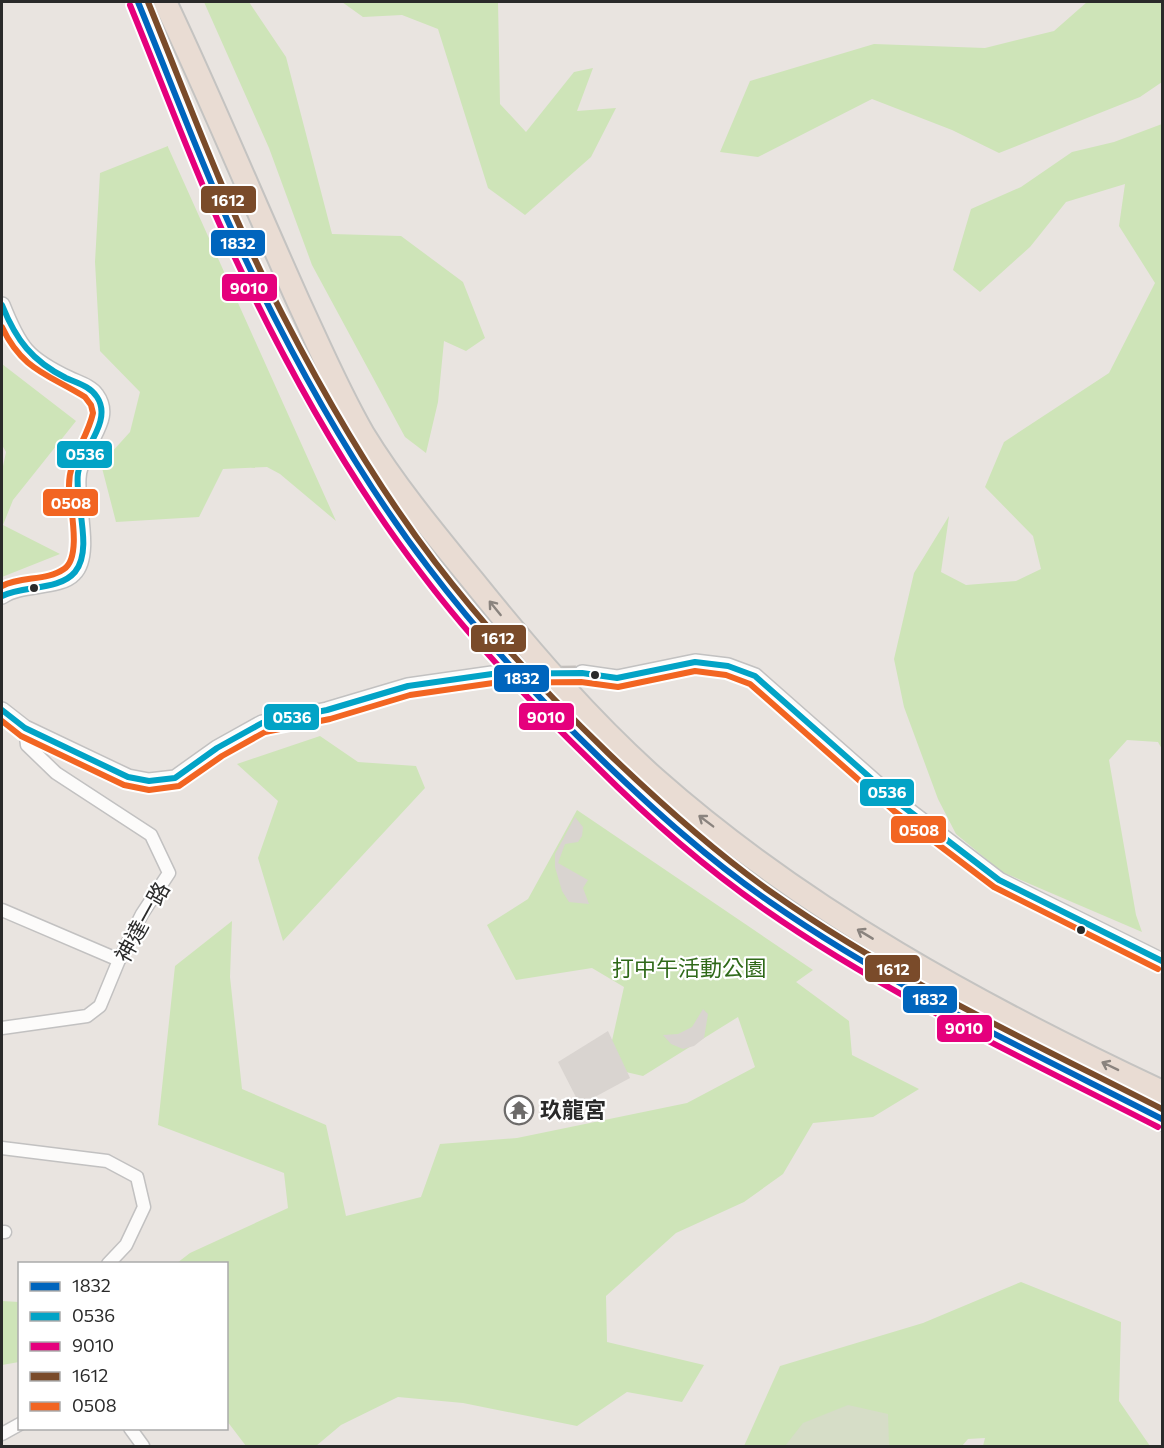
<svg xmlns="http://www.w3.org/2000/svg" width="1164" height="1448" font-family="Commissioner,'Noto Sans TC',sans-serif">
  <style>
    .green { fill: #cee4b8 }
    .cemetery { fill: #d6ddc7 }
    .plaza { fill: #d9d4d0 }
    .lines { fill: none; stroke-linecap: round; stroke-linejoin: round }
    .tertiary-tunnel { stroke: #c3bfbc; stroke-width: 15; stroke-dasharray: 15 8; stroke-linecap: butt }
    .minor-casing { stroke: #c2c1c1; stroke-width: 15 }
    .tertiary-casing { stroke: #c2c1c1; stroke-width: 18 }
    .motorway-casing { stroke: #c4c3c1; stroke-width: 26 }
    .minor { stroke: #fcfbfa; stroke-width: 12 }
    .tertiary { stroke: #fcfbfa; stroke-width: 15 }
    .motorway { stroke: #e9dcd3; stroke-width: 22 }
    .bus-1-casing { stroke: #fff; stroke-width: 10 }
    .bus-2-casing { stroke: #fff; stroke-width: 10 }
    .bus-3-casing { stroke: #fff; stroke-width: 10 }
    .bus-4-casing { stroke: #fff; stroke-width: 10 }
    .bus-5-casing { stroke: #fff; stroke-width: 10 }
    .bus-1 { stroke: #0065bd; stroke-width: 6 }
    .bus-2 { stroke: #02a3c6; stroke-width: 6 }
    .bus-3 { stroke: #e5007d; stroke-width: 6 }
    .bus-4 { stroke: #7a4b2a; stroke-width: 6 }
    .bus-5 { stroke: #f26522; stroke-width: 6 }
    .oneway { stroke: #8a837e }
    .bus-dot { fill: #2a2a2a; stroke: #fff; stroke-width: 2 }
    .labels { text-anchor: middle; stroke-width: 4.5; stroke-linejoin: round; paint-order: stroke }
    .street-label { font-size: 22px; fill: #2a2a2a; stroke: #fff }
    .park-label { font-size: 22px; fill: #2f6919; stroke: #fff }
    .poi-label { font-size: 22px; font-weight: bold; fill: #2a2a2a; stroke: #fff; text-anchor: start }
    .line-badge { stroke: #fff; stroke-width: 2 }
    .badge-label { font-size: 16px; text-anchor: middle; font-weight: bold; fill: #fff }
  </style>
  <rect width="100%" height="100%" fill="#e9e4e0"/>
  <g class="green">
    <path d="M204,2H249L286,57L332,234L401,236L463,282L485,338L466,351L444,341L438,402L426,453L405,437L312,265L269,148Z"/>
    <path d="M342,2H498L500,104L526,132L574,72L593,68L577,111L616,108L591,157L525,215L488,188L438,29L402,15L363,17Z"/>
    <path d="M1087,2H1162V82L1140,97L999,153L952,130L872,99L758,157L720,152L750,81L874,44L985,48L1054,31Z"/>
    <path d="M1162,124V749L1158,742L1127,740L1109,760L1136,915L1142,932L1002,872L956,834L938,799L904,707L894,659L914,573L949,516L941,572L966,585L1016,581L1041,569L1033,536L985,487L1004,442L1109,373L1155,283L1119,226L1125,184L1066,202L1030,247L980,292L953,270L971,209L1021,187L1072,152L1114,142Z"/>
    <path d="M168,146V147L336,521L280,474L267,467L223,469L199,517L116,522L101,464L130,432L140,392L100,351L95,262L100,173Z"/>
    <path d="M2,364L76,421L13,500L3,525L60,554L2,577V471L6,452L2,445Z"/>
    <path d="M320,736L358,762L416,766L425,788L283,941L258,858L278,801L237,764Z"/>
    <path d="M577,810L813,970L796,982L849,1021L852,1055L919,1089L873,1117L813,1123L783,1174L744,1202L676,1233L606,1296L607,1342L704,1365L682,1402L627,1392L577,1426L463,1403L398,1397L341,1425L316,1446H246L227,1421L226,1264L177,1263L190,1253L288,1208L284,1173L158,1125L175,966L232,921L230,977L242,1089L326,1125L346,1216L421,1197L440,1144L517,1138L687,1103L755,1067L738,1017L643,1076L626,1072L611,1045L624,987L592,968L516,980L487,925L528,899Z"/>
    <path d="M1021,1282L1121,1322L1119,1401L1150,1446H983L985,1438L968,1439L962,1446H889L888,1444L744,1446L780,1366L923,1323Z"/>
    <path d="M2,1301L19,1302V1362L2,1365Z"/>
  </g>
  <path class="cemetery" d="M848,1405L888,1414L889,1446H785L803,1423Z"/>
  <g class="plaza">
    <path d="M575,817L583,827L582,836L578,842L565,844L558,863L588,880L583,888L589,904L569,902L562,891L555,867V854Z"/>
    <path d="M703,1009L708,1014L704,1038L694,1046L683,1049L671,1044L663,1035L678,1034L692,1027Z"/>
    <path d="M608,1031L630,1078L580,1105L558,1062Z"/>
  </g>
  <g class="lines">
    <path class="tertiary-tunnel" d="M492,674L582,673"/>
    <g class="minor-casing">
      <g id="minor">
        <path d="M2,910L119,960"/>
        <path d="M2,1028L87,1016L100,1006L119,960L142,914L169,873L151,835L56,773L27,745L25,728"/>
        <path d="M2,1148L107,1161L137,1177L144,1207L126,1245L108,1264"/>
        <path d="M2,1232H5"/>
        <path d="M130,1428L143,1446"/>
        <path d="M2,1434L20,1424"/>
      </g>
    </g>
    <g class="tertiary-casing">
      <g id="tertiary">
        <path d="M2,305C19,348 27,359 69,379C77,383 91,387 96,395C109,413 97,428 89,445C84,456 78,467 78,479C76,503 92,555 74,573C59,589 22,582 2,596"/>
        <path d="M582,673L617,678L695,662L728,666L755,676L900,804L999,880L1162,961"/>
        <path d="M2,710L25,728L128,777L149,781L175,778L217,748L262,723L327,710L408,686L492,674"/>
      </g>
    </g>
    <g class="motorway-casing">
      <g id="motorway">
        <path d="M138,2C183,110 223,223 279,326C319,400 361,473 409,542C454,606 509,665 563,721C636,795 714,868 803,924C918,998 1041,1057 1162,1119"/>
        <path d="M165,2C212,101 254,203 299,303C319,346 339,393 363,434C396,488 438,538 478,587C533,655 590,721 655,779C804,911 983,1008 1162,1092"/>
      </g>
    </g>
    <use href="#minor" class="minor"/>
    <use href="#tertiary" class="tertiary"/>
    <use href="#motorway" class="motorway"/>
    <g class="bus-1-casing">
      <path id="bus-1" d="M138,2C177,97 212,193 258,285C306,382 362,481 428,567C480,636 540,700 602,760C655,811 709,860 770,902C892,987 1029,1051 1162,1119"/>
    </g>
    <g class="bus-2-casing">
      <g id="bus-2">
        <path d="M2,305C16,340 32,361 66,378C77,383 90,386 97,397C113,421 82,449 78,473C74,501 94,549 75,572C59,591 23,585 2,596"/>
        <path d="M2,710L25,728L128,777L149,781L175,778L217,748L262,723L327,710L408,686L492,674L582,673L617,678L695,662L728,666L755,676L900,804L999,880L1162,961"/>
      </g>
    </g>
    <g class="bus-3-casing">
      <path id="bus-3" d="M130,5C169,100 204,197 250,289C298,387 354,486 421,573C473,642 534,706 596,766C648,818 704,867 764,909C887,995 1025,1059 1158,1127"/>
    </g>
    <g class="bus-4-casing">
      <path id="bus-4" d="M148,2C186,95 221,191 266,282C314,378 369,476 435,562C487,630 546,693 608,753C660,803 714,852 774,894C895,979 1031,1042 1162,1109"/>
    </g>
    <g class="bus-5-casing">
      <g id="bus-5">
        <path d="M2,327C22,370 48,374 85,397L91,405L93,413C87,440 68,459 69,488C70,507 82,557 64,569C47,581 21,576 2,586"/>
        <path d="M2,721L21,736L124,785L149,790L179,786L222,756L265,732L330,719L410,695L493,683L581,682L618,687L695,671L726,675L750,684L894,811L994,887L1158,969"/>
      </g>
    </g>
    <use href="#bus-1" class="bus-1"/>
    <use href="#bus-2" class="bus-2"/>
    <use href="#bus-3" class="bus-3"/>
    <use href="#bus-4" class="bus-4"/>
    <use href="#bus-5" class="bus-5"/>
  </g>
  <defs><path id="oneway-shaft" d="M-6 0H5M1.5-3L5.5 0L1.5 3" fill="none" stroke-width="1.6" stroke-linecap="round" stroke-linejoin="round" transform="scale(1.5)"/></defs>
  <g class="oneway">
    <use href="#oneway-shaft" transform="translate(495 608) rotate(-129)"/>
    <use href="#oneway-shaft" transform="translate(706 821) rotate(-143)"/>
    <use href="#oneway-shaft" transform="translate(865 934) rotate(-149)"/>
    <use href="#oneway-shaft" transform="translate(1110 1066) rotate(-154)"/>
  </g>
  <defs>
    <g id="temple-ring" transform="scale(1.5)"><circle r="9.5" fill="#fff" stroke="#6d6b6a" stroke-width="1.5"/><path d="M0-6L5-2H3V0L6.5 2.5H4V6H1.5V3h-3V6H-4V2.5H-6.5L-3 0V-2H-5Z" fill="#6d6b6a"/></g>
  </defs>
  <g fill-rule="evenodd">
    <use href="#temple-ring" x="519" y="1110"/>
  </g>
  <g class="bus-dot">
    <circle cx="34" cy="588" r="5"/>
    <circle cx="595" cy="675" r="5"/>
    <circle cx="1081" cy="930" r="5"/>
  </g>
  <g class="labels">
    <g class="street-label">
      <text transform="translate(142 922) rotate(-61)" y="8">神達一路</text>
    </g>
    <g class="park-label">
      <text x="689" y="976">打中午活動公園</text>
    </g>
    <g class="poi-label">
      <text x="540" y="1118">玖龍宮</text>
    </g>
  </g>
  <g class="line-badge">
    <rect x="200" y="185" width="57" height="29" rx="6" fill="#7a4b2a"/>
    <rect x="210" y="229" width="56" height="28" rx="6" fill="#0065bd"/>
    <rect x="221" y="273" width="57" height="29" rx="6" fill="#e5007d"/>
    <rect x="56" y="440" width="57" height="29" rx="6" fill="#02a3c6"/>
    <rect x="42" y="488" width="57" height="29" rx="6" fill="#f26522"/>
    <rect x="470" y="624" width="57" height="29" rx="6" fill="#7a4b2a"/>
    <rect x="493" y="664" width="57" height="29" rx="6" fill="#0065bd"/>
    <rect x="518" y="702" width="57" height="29" rx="6" fill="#e5007d"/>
    <rect x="263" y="703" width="57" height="28" rx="6" fill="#02a3c6"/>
    <rect x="859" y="778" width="56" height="29" rx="6" fill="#02a3c6"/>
    <rect x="890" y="815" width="57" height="29" rx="6" fill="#f26522"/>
    <rect x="864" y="954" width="57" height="29" rx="6" fill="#7a4b2a"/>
    <rect x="902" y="985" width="56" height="29" rx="6" fill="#0065bd"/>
    <rect x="936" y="1014" width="57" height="29" rx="6" fill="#e5007d"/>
  </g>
  <g class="badge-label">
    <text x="228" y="206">1612</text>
    <text x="238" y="249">1832</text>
    <text x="249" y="294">9010</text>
    <text x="85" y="460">0536</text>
    <text x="71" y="509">0508</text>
    <text x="498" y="644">1612</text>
    <text x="522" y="684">1832</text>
    <text x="546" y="723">9010</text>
    <text x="292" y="723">0536</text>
    <text x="887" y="798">0536</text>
    <text x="919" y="836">0508</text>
    <text x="893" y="975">1612</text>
    <text x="930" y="1005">1832</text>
    <text x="964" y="1034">9010</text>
  </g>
  <rect width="1164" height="1448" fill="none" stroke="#2a2a2a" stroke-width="6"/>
  <rect x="18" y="1262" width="210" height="168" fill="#ffffff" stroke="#aaaaaa" stroke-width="1.5"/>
  <rect x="30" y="1282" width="30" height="9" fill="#0065bd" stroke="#aaaaaa" stroke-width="1.5"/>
  <text x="72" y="1292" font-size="18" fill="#2a2a2a">1832</text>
  <rect x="30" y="1312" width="30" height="9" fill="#02a3c6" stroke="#aaaaaa" stroke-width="1.5"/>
  <text x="72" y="1322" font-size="18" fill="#2a2a2a">0536</text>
  <rect x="30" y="1342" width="30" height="9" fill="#e5007d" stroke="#aaaaaa" stroke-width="1.5"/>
  <text x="72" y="1352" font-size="18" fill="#2a2a2a">9010</text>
  <rect x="30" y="1372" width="30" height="9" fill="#7a4b2a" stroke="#aaaaaa" stroke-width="1.5"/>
  <text x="72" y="1382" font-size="18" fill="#2a2a2a">1612</text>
  <rect x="30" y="1402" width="30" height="9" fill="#f26522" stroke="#aaaaaa" stroke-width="1.5"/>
  <text x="72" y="1412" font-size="18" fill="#2a2a2a">0508</text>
</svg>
